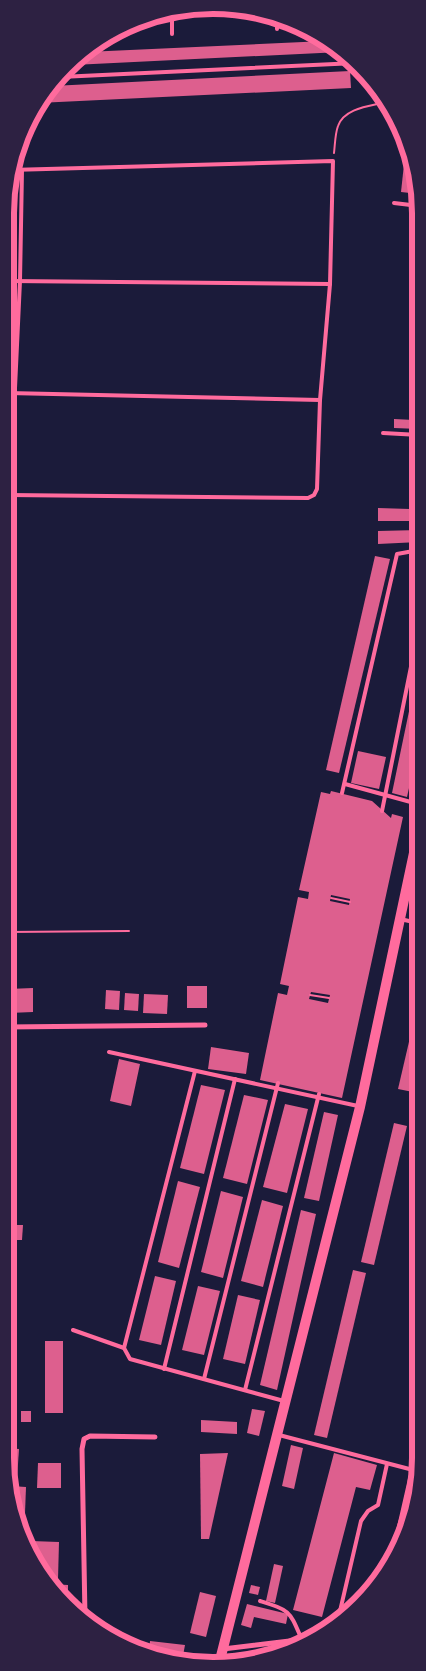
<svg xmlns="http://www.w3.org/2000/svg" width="426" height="1671" font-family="'PT Sans Narrow',sans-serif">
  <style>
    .building { fill: #dd5f8e; fill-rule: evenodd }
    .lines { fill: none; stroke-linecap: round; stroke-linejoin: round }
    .path { stroke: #ff6b9d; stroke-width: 2 }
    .service { stroke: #ff6b9d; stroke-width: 4 }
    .minor { stroke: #ff6b9d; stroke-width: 5 }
    .secondary { stroke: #ff6b9d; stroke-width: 10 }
    .rim { fill: none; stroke: #ff6b9d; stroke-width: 6 }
  </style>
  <rect width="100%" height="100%" fill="#1b1b3a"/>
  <g class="building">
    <path d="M325,41L341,52L73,65L86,52Z"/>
    <path d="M350,71L351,88L38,103L40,98L52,86Z"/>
    <path d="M405,155H410L419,186V194L401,192Z"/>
    <path d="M417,350H419V429L394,428V419L414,420Z"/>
    <path d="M414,442H419V521H378V508L410,509Z"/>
    <path d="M419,530V542L378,544V531Z"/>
    <path d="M375,556L390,559L339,773L326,770Z"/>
    <path d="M418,668V748L407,797L392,793Z"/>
    <path d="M358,751L386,757L379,789L351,783Z"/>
    <path d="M331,791L372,801L391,818L392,814L403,817L342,1098L260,1080L278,993L287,995L289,986L280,984L298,897L308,899L309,892L299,890L321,792L330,794ZM331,895L350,899L349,905L330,901ZM311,992L330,995L328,1003L309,999Z"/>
    <rect x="187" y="986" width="20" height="22"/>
    <path d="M33,988V1012L9,1013L8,989Z"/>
    <path d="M106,990L120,991L119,1010L105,1009Z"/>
    <path d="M125,993L139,994L138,1011L124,1010Z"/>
    <path d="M144,994L168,995L167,1014L143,1013Z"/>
    <path d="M415,1016L418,1017V1093L398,1089Z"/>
    <path d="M211,1047L249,1053L246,1074L208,1069Z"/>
    <rect x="6" y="1049" width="7" height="27"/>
    <path d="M119,1059L140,1064L131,1106L110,1101Z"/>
    <path d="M201,1085L225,1090L204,1174L180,1168Z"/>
    <path d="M244,1095L268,1100L247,1184L223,1178Z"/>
    <path d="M285,1104L308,1109L287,1193L263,1187Z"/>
    <path d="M324,1112L338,1115L319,1201L304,1198Z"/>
    <path d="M394,1123L407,1126L374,1265L361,1262Z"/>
    <path d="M6,1125H9L8,1135H16V1147H6Z"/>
    <path d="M6,1165H12L11,1181H6Z"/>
    <path d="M178,1181L200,1187L179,1268L158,1262Z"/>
    <rect x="6" y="1185" width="4" height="15"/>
    <path d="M221,1191L243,1197L223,1278L201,1272Z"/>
    <path d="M262,1200L283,1206L263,1287L241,1281Z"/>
    <path d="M301,1210L316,1214L277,1390L260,1385Z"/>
    <path d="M6,1211H11L10,1234L6,1233Z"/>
    <path d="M12,1225H23L22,1240H11Z"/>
    <path d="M353,1270L366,1273L327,1438L314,1435Z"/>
    <path d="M155,1276L176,1281L161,1345L139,1340Z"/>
    <path d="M6,1285H12L11,1305H5Z"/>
    <path d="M198,1286L220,1291L204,1355L182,1350Z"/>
    <path d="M238,1295L260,1300L245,1364L223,1359Z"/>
    <rect x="45" y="1341" width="18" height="72"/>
    <path d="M5,1349H10V1358H14V1371H5Z"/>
    <path d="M252,1409L265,1411L259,1436L247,1433Z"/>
    <rect x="21" y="1411" width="10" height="11"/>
    <path d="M201,1420L237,1422V1434L201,1432Z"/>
    <path d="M291,1445L303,1448L294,1489L282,1486Z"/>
    <path d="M5,1448L19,1449L17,1479H9L5,1458Z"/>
    <path d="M228,1453L209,1539H201L200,1454Z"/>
    <path d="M334,1453L377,1465L370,1490L356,1487L322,1617L293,1610Z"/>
    <path d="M38,1463H61V1488H37Z"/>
    <path d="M11,1486L26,1487L25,1513H16Z"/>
    <path d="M31,1541L59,1542L58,1579L46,1578L31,1554Z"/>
    <path d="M274,1564L283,1566L275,1603L266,1601Z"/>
    <path d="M50,1584L68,1585V1604L57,1595Z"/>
    <path d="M251,1585L260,1587L258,1595L249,1593Z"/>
    <path d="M200,1592L216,1596L206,1637L190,1633Z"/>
    <path d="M348,1603L355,1605L344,1618Z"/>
    <path d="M247,1604L288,1614L286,1624L254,1617L251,1628L241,1625Z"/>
    <path d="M150,1641L185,1645L182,1661L149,1652Z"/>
  </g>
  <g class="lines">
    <g class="path">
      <path d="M334,153C335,145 335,134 338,126C344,108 370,106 386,102"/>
      <path d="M331,898L350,902"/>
      <path d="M7,932L129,931"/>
      <path d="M310,995L329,998"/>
    </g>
    <g class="service">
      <path d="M172,9V34"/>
      <path d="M277,17V29"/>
      <path d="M60,77L356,63"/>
      <path d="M401,143H406"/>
      <path d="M394,203L419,206"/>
      <path d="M9,281L330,284"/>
      <path d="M8,393L320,400"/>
      <path d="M383,433L419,435"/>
      <path d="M8,495L308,498L314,495L317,489L320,400L330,284L333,161L10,170"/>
      <path d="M10,495L20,281L22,170"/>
      <path d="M345,784L418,804"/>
      <path d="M342,793L397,554L419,550"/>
      <path d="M382,811L419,627"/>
      <path d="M400,919L418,923"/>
      <path d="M109,1052L358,1106"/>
      <path d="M73,1330L124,1348L130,1359L284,1401"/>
      <path d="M124,1348L195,1071"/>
      <path d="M164,1369L235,1079"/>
      <path d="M204,1379L278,1083"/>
      <path d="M245,1390L319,1094"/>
      <path d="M279,1435L417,1471"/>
      <path d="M375,1582L379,1567L393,1553L412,1470"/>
      <path d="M260,1601C291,1611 289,1610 302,1640"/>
      <path d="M337,1624L361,1521L368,1511L378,1505L387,1464"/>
    </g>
    <g class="minor">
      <path d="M6,1027L205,1025"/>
      <path d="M85,1617L82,1449L84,1439L90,1436L155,1437"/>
      <path d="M223,1649L306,1639"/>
    </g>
    <path class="secondary" d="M219,1664L360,1107L418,834"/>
  </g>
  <path d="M0 0H426V1671H0ZM213 14H213A199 199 0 0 1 412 213V1458A199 199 0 0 1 213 1657H213A199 199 0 0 1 14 1458V213A199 199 0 0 1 213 14Z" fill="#2d2142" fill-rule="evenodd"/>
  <path class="rim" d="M213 14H213A199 199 0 0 1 412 213V1458A199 199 0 0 1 213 1657H213A199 199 0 0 1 14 1458V213A199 199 0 0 1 213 14Z"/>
</svg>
